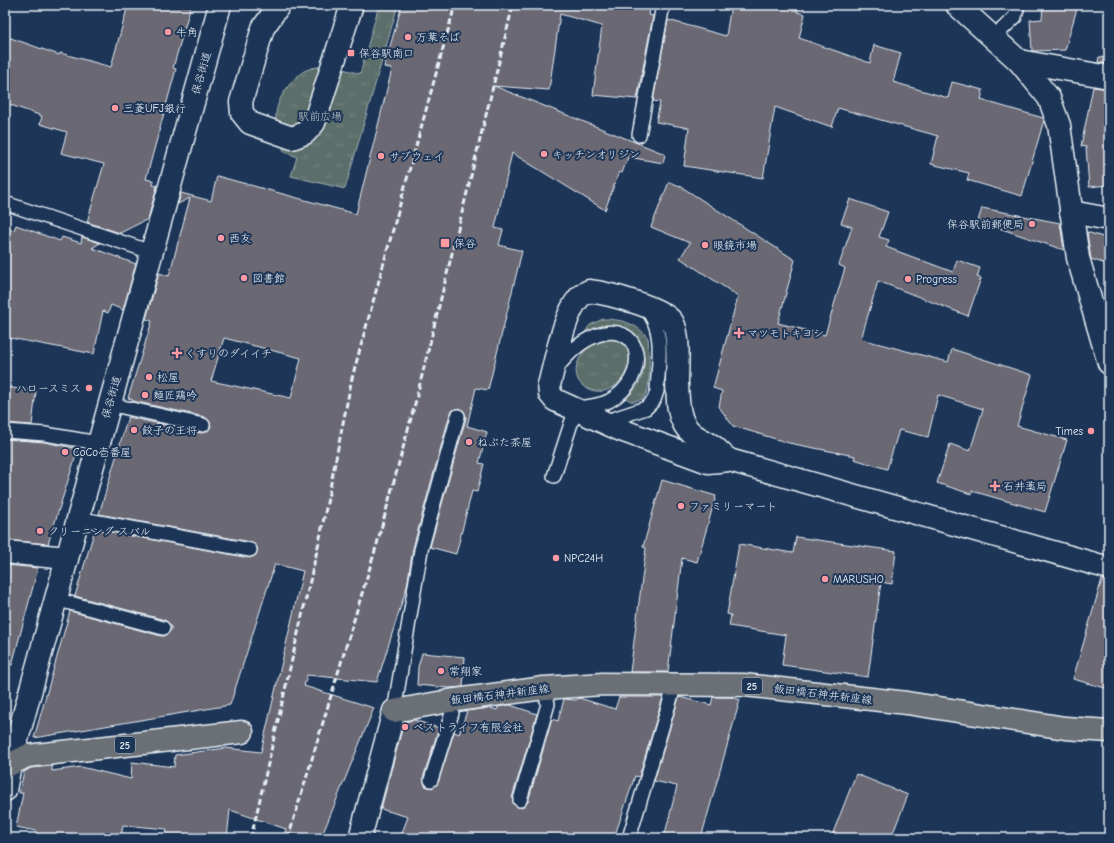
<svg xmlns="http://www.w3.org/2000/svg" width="1114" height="843" font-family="'Comic Neue','Klee One',sans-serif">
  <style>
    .grass { fill: url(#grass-tufts); stroke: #a2b0b1 }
    .building { fill: #696773; stroke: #e8f1f8; fill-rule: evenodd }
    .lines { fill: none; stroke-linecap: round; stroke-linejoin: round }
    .lane-casing { stroke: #e8f1f8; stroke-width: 16 }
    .street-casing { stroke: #e8f1f8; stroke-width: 25 }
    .secondary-casing { stroke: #e8f1f8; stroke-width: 25 }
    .primary-casing { stroke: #e8f1f8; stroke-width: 25 }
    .lane { stroke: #1d3557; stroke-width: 13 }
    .street { stroke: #1d3557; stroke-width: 22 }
    .secondary { stroke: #1d3557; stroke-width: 22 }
    .primary { stroke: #6b6f75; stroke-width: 22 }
    .rail { stroke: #e8f1f8; stroke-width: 3; stroke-dasharray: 6 3; stroke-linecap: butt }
    .poi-dot { fill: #ff9aa2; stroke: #1d3557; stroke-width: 1.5 }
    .labels { text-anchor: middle; stroke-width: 4; stroke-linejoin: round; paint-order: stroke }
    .shield { fill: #1d3557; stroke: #abb9c8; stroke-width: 1 }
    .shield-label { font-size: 10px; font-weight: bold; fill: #e8f1f8 }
    .poi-label { font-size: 11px; fill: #e8f1f8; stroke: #1d3557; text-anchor: start }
    .street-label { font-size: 11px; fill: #e8f1f8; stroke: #1d3557 }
    .park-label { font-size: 11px; fill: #b7c3c6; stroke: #1d3557 }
  </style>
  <defs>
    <pattern id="grass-tufts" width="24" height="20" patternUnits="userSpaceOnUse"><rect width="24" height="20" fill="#5b6e6a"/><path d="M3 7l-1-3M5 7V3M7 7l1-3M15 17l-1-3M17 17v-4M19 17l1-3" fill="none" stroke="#738380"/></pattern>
  </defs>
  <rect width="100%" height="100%" fill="#1d3557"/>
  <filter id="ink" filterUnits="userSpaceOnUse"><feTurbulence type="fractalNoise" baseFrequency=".025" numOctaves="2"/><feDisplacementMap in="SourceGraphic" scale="8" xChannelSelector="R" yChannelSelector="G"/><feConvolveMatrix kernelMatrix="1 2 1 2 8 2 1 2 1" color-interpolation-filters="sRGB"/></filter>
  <g filter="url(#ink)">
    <g class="grass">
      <path d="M379,5H398L345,189L291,176L297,157L284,151C273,125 271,107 290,84C295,78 302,71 309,69C326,63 344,69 360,74Z"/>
      <path d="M603,319C620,319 637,323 648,338C649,350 651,384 646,394C643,400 637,402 630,401L626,398C666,367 635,301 583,335L590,325Z"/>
      <path d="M609,339C614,340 620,341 624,344C640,359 618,402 588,389C568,380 576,354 592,345C597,341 603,340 609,339Z"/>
    </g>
    <g class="building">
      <path d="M128,5H191L173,68L176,69L146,179L154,181L153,185L157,186L148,219L120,233L87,222L104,164L61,153L67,132L40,124L42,116L5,103V36L59,55L60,53L111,67Z"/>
      <path d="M402,5H651L649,15L653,16L637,99L593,95L602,26L560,14L549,90L494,86L665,154L663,163L628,157L622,173L619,172L605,210L512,153L495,228L503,230L499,245L522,251L488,390L476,388L467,426L487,432L479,463L484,464L477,492L472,491L456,554L430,547L466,418L464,411L460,408L453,410L450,414L413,548L407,586L377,682L307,675L304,686L374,708L321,838H283L286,829L230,810L227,838H166L167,829L123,825L121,838H35L36,831L16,827L23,793H19L23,776L24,772L31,768L52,766V771L81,767L131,779L132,762L174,767L175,755L226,748L261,752L303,571L275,564L230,705L34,738L70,611L161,636H165L171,630V626L165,620L75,596L95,529L249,558L256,555L257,547L251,542L99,514L128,417L201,433L206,432L211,427L210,422L205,417L133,401V400L128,398L152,321L146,319L159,273L169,276L190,198L178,204L181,193L211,201L217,176L356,214L392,69L384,67ZM224,338L301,358L291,398L211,381Z"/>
      <path d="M731,5H798L797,12L805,14L799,38L870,63L874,45L901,53L893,82L948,98L952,82L983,90L981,100L1043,118L1044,120L1022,196L967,180L969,173L931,164L938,136L838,108L832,127L775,107L763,178L684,166L689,128L656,122L660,102L653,101L668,20L726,36Z"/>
      <path d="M1043,5H1078L1065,50L1032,51L1030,20L1042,19Z"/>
      <path d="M1099,57L1109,58V64L1098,62Z"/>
      <path d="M1093,87L1109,89V185L1089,187L1086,147L1081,146Z"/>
      <path d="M669,182L680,186L795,260L778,323L825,335L845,268L839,265L852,227L841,223L850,199L888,212L879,237L889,240L886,247L953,272L957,260L980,268L977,277L981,278L968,316L878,281L861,339L948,362L952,349L1032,375L1017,426L1067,440L1045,512L972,491L971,494L937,483L950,444L970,451L983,409L938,395L928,437L899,430L887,469L854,459L855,456L789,443L733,426L719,407L722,391L713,388L738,296L680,258L690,243L651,227Z"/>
      <path d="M982,208L1060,223L1064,250L978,221Z"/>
      <path d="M16,225L60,241L62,237L81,243L82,237L100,243L92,248L136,264L123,310L111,305L108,313L103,311L94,354L5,337V245L11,229L14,230Z"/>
      <path d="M1087,232L1109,239V265L1091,259Z"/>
      <path d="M5,387L36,391L32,425L5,423Z"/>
      <path d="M5,439L44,442L78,449L48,544L5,540Z"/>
      <path d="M662,480L716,496L697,562L682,558L668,672H630L646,548L643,547Z"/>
      <path d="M796,537L896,551L892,584L881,582L868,677L782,665L786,635L729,626L731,615L727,614L739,544L793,553Z"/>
      <path d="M5,565L38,568L12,665L5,664Z"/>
      <path d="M1102,579L1109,580V689L1073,679Z"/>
      <path d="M422,653L465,657L463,687L449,688L417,685L418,667Z"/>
      <path d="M619,697H663L639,777L635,776L614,838H400L408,817L381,809L404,722L414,720L439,728L423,778L425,786L432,788L438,783L454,732L459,734L467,711L490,708L497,710L498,707L510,705L537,714L512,798L514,805L522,808L528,802L552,719L558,721L564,699L576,700L579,698L615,709Z"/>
      <path d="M679,697L711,705L713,697H731L740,700L701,838H664L677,786L654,781Z"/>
      <path d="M856,774L908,795L891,838H831Z"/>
    </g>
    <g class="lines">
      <g class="lane-casing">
        <g id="lane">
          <path d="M993,38L1015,17L1018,5"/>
          <path d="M639,135L663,5"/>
          <path d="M5,203L151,252"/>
          <path d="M109,404L203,425"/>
          <path d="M604,422L646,408L654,400L657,391C658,364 666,329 645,308"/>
          <path d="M5,431L45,434L98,443"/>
          <path d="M554,476L576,408C588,407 599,406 609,401C652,378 643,315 593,337C578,343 567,356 556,368"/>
          <path d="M77,518L250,550"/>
          <path d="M55,599L163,628"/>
          <path d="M394,711L421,550L458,416"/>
          <path d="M431,780L452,713L449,701"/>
          <path d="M520,800L548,704L544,688"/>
          <path d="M629,838L675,684"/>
        </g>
      </g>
      <g class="street-casing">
        <g id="street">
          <path d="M279,5L263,28L241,102L242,113L250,123L292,138L305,133L314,123L352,5"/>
          <path d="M957,5L1019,61L1049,98L1059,125L1078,258L1109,363"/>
          <path d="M1019,61L1109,77"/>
          <path d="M1071,212L1109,219"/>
          <path d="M589,291C606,293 666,308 673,323C680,337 677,367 677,383C678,396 677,410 683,422C689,435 701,439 713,446C718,450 723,456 729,460L708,462L621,430L555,400L550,394L549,385C555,363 564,314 579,298C581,295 586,293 589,291Z"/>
          <path d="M5,552L67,558"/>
          <path d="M360,838L394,711"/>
        </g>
      </g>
      <g class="secondary-casing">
        <g id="secondary">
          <path d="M729,460L1109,568"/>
          <path d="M5,790L10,765L220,5"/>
        </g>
      </g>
      <g class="primary-casing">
        <g id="primary">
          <path d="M394,711L449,701L544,688L603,684L744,685L907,703L1065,728L1109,731"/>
          <path d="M5,767L27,756L242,732"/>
        </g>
      </g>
      <use href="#lane" class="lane"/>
      <use href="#street" class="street"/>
      <use href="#secondary" class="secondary"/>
      <use href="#primary" class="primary"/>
      <g class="rail">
        <path d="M251,838L321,533L352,378L455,5"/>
        <path d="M288,838L377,544L416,400L513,5"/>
      </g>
    </g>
  </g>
  <g class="poi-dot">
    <circle cx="168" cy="32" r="4"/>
    <circle cx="408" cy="37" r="4"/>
    <rect x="347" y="49" width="8" height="8" rx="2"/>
    <circle cx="115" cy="108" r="4"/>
    <circle cx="544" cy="154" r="4"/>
    <circle cx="381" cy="156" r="4"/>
    <circle cx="1032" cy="224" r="4"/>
    <circle cx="221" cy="238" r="4"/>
    <rect x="440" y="238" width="10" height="10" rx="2"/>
    <circle cx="705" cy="245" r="4"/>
    <circle cx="244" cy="278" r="4"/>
    <circle cx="908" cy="279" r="4"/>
    <path d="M737 327h4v4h4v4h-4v4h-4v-4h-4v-4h4z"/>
    <path d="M175 347h4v4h4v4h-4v4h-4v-4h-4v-4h4z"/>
    <circle cx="149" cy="377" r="4"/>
    <circle cx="89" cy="388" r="4"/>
    <circle cx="145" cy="395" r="4"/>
    <circle cx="134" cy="430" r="4"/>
    <circle cx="1091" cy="431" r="4"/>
    <circle cx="469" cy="442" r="4"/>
    <circle cx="65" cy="452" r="4"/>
    <path d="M993 480h4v4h4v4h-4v4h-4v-4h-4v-4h4z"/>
    <circle cx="681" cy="506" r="4"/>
    <circle cx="40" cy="531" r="4"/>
    <circle cx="556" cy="558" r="4"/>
    <circle cx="825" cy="579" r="4"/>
    <circle cx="441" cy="671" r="4"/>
    <circle cx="405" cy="727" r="4"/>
  </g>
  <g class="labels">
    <g class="shield">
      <rect x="742" y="678" width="20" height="16" rx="3"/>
      <rect x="115" y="737" width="20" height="16" rx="3"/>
    </g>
    <g class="shield-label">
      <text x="752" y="690">25</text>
      <text x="125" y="749">25</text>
    </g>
    <g class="poi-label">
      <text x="176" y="36">牛角</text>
      <text x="416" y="41">万葉そば</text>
      <text x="359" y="57">保谷駅南口</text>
      <text x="123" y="112">三菱UFJ銀行</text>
      <text x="552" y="158">キッチンオリジン</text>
      <text x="389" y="160">サブウェイ</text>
      <text x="1024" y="228" text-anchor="end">保谷駅前郵便局</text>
      <text x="229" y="242">西友</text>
      <text x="454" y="247">保谷</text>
      <text x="713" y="249">眼鏡市場</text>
      <text x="252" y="282">図書館</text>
      <text x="916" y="283">Progress</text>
      <text x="747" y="337">マツモトキヨシ</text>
      <text x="185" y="357">くすりのダイイチ</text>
      <text x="157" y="381">松屋</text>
      <text x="81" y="392" text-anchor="end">ハロースミス</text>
      <text x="153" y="399">麺匠鶏吟</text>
      <text x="142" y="434">餃子の王将</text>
      <text x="1083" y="435" text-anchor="end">Times</text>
      <text x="477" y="446">ねぶた茶屋</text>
      <text x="73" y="456">CoCo壱番屋</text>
      <text x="1003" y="490">石井薬局</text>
      <text x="689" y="510">ファミリーマート</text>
      <text x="48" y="535">クリーニング スバル</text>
      <text x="564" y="562">NPC24H</text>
      <text x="833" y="583">MARUSHO</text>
      <text x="449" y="675">常翔家</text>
      <text x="413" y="731">ベストライフ有限会社</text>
    </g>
    <g class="street-label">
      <text transform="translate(201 73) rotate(-74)" y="4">保谷街道</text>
      <text transform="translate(111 397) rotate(-74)" y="4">保谷街道</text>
      <text transform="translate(500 694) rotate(-7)" y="4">飯田橋石神井新座線</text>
      <text transform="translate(823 694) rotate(7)" y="4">飯田橋石神井新座線</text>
    </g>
    <g class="park-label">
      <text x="320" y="120">駅前広場</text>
    </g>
  </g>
  <rect width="1114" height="843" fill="none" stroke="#1d3557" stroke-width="20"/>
  <rect x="10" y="10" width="1094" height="823" fill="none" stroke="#e8f1f8" stroke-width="1.5" filter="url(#ink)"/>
</svg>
